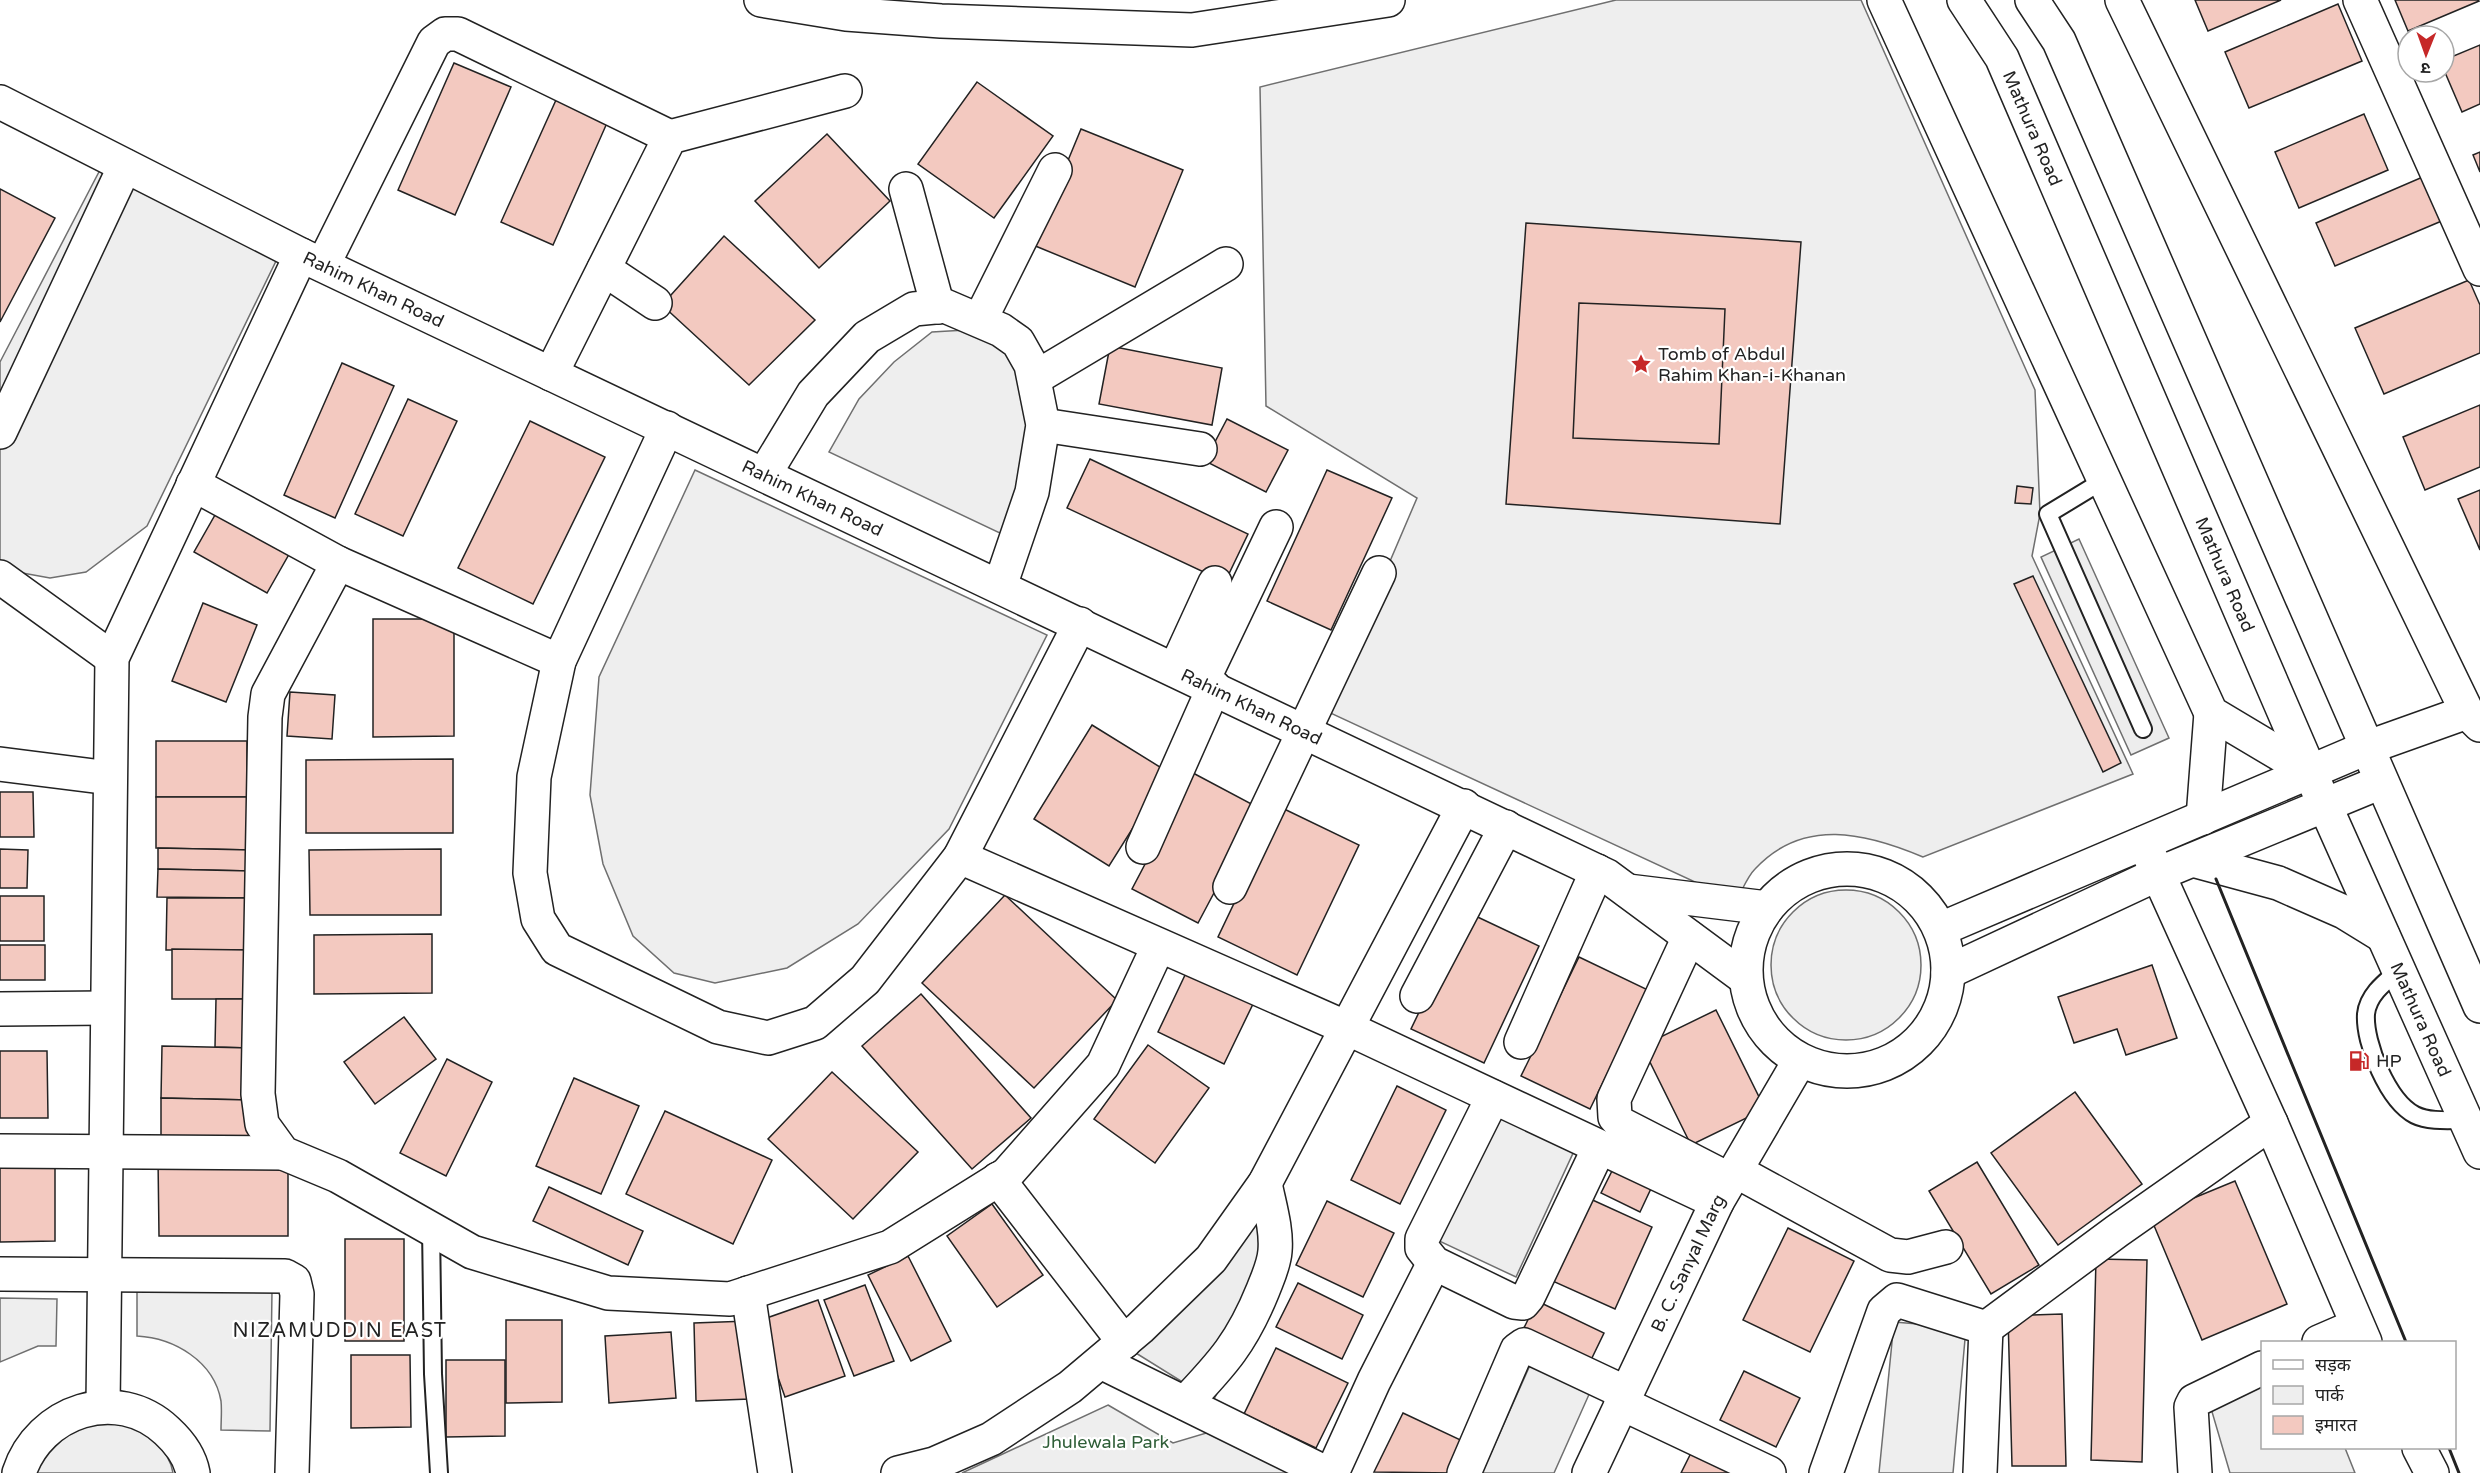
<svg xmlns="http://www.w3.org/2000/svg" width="2480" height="1473" font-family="'Varela Round','Noto Sans Devanagari',sans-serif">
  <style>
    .green { fill: #eee; stroke: #6f6f6f; stroke-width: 1.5 }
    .parking { fill: #ededed; stroke: #6f6f6f; stroke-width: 1.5 }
    .building { fill: #f3c9c0; stroke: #222; stroke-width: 1.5 }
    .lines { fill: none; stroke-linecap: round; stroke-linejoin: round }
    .lane-casing { stroke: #222; stroke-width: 20 }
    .street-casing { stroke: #222; stroke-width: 36 }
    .secondary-casing { stroke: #222; stroke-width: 36 }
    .primary-casing { stroke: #222; stroke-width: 36 }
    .lane { stroke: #fff; stroke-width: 16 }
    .street { stroke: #fff; stroke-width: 33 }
    .secondary { stroke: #fff; stroke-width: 33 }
    .primary { stroke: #fff; stroke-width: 33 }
    .wall { stroke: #222; stroke-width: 3 }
    .labels { text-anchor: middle; stroke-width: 4.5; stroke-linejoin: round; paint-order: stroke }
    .street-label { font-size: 18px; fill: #222; stroke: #fff }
    .poi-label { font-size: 18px; fill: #222; stroke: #fff; text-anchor: start }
    .park-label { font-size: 18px; fill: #2f5e38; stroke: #fff }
    .neighbourhood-label { font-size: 20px; letter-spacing: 1.5px; fill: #222; stroke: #fff }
  </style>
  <rect width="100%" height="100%" fill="#fff"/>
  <g class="green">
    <path d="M1616,0H1861L2035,390L2040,514L2032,556L2133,774L1923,857C1866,833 1803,817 1755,869C1747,877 1742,891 1736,901L1326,711L1417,498L1266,406L1260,87Z"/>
    <path d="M101,168L276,261L147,526L86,572L50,578L6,570L0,563V362Z"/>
    <path d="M966,330L1016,355L1027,404L1029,445L1004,535L829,452L859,399L894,362L932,332Z"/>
    <path d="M695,470L1047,635L949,829L858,924L787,968L715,983L674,973L633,936L603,864L590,795L599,677Z"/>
    <circle cx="1846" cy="965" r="75"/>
    <path d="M1495,1115L1574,1151L1516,1277L1437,1240Z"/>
    <path d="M137,1289L272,1291L270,1431L221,1430C221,1420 222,1410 221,1401C214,1361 174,1338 137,1336Z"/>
    <path d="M0,1298L57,1299L56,1346H38L0,1362Z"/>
    <path d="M1894,1322L1966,1328L1953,1473H1879Z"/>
    <path d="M1531,1363L1591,1390L1554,1473H1482Z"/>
    <path d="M2262,1381V1448H2345L2355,1473H2230L2210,1405Z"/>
    <path d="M1108,1405L1173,1443L1223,1428L1309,1473H962Z"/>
    <path d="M87,1421C98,1421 110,1419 121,1421C143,1425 170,1451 173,1473H35L56,1437Z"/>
  </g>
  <g class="parking">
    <path d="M2079,539L2169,738L2131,755L2041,557Z"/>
    <path d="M1257,1214L1284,1268L1213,1401L1131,1350Z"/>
  </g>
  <g class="building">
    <path d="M2195,0H2281L2208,31Z"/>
    <path d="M2395,0H2478L2479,1L2408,31Z"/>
    <path d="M2338,4L2362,61L2249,108L2225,52Z"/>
    <path d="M2480,45V104L2462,112L2444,70V60Z"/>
    <path d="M454,63L511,87L455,215L398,190Z"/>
    <path d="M977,82L1053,136L994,218L918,164Z"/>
    <path d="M556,100L607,123L553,245L501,222Z"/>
    <path d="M2364,114L2388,170L2299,208L2275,152Z"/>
    <path d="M1081,129L1183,170L1135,287L1033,245Z"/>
    <path d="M827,134L890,201L819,268L755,201Z"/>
    <path d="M2480,152V172L2473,155Z"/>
    <path d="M2425,176L2444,220L2335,266L2316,223Z"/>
    <path d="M0,189L55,218L0,322Z"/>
    <path d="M1526,223L1801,242L1780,524L1506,504Z"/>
    <path d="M724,236L815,320L749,385L662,305Z"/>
    <path d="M2469,280L2480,305V353L2384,394L2355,328Z"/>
    <path d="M1579,303L1725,309L1719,444L1573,438Z"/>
    <path d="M1110,346L1222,368L1212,425L1099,404Z"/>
    <path d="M342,363L394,386L335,518L284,495Z"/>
    <path d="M408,399L457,421L403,536L355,514Z"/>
    <path d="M2480,405V467L2425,490L2403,437Z"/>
    <path d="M1227,419L1288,450L1266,492L1205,461Z"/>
    <path d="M530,421L605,457L533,604L458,568Z"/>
    <path d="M1090,459L1248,534L1225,582L1067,508Z"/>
    <path d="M1327,470L1392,498L1331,630L1267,601Z"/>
    <path d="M2017,486L2033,488L2031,504L2015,503Z"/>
    <path d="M2480,490V550L2458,499Z"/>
    <path d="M219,508L292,549L267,593L194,552Z"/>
    <path d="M2033,576L2121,763L2103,772L2014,584Z"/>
    <path d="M203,603L257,625L226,702L172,681Z"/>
    <path d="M373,619H454V736L373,737Z"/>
    <path d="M290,692L335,695L332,739L287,736Z"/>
    <path d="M1092,725L1168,772L1109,866L1034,819Z"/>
    <rect x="156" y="741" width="91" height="56"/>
    <path d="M453,759V833H306V760Z"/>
    <path d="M1193,773L1259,808L1198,923L1132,889Z"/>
    <path d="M0,792H33L34,837H0Z"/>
    <path d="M156,797H252V850L156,848Z"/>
    <path d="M1280,807L1359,845L1297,975L1218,937Z"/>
    <path d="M158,848L252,850V871L158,869Z"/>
    <path d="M0,849L28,850L27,888H0Z"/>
    <path d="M441,849V915H310L309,850Z"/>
    <path d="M158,869L252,871V898L157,897Z"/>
    <path d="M1005,895L1117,1000L1034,1088L922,983Z"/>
    <rect x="0" y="896" width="44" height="45"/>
    <path d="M167,898H252L251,950H166Z"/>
    <path d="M1467,912L1539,946L1484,1063L1411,1029Z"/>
    <path d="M432,934V993L314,994V935Z"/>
    <rect x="0" y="945" width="45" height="35"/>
    <path d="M172,949L251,950V999H172Z"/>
    <path d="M1579,957L1648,990L1590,1109L1521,1076Z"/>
    <path d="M2152,965L2177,1038L2126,1055L2117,1029L2074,1043L2058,997Z"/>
    <path d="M1186,973L1253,1004L1224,1064L1158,1032Z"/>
    <path d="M921,994L1031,1118L972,1169L862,1046Z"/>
    <path d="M216,999H251V1048L215,1047Z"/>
    <path d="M1716,1010L1765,1109L1691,1145L1642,1046Z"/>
    <path d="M404,1017L436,1059L375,1104L344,1062Z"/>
    <path d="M1148,1045L1209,1088L1155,1163L1094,1119Z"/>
    <path d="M162,1046L251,1048L250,1100L161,1098Z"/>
    <path d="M0,1051H47L48,1118H0Z"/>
    <path d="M447,1059L492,1082L446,1176L400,1153Z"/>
    <path d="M832,1072L918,1152L853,1219L768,1139Z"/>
    <path d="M574,1078L639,1106L601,1194L536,1166Z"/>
    <path d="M1397,1086L1446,1110L1400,1204L1351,1180Z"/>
    <path d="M2075,1092L2142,1184L2058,1245L1991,1153Z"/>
    <path d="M161,1098L250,1100L249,1146H161Z"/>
    <path d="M665,1111L772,1160L733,1244L626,1194Z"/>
    <path d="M158,1158H288V1236H159Z"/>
    <path d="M1617,1161L1655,1180L1640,1212L1601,1193Z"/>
    <path d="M1977,1162L2039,1265L1991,1294L1929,1191Z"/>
    <path d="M0,1166H55V1241L0,1242Z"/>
    <path d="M2235,1181L2287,1304L2202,1340L2150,1216Z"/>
    <path d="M549,1187L643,1231L628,1265L533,1221Z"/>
    <path d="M1586,1197L1652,1227L1615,1309L1548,1279Z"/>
    <path d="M1327,1201L1394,1233L1363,1297L1296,1265Z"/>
    <path d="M992,1204L1043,1275L997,1307L947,1236Z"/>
    <path d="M1788,1228L1854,1261L1810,1352L1743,1320Z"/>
    <rect x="345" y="1239" width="59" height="102"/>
    <path d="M908,1256L951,1341L911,1361L868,1275Z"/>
    <path d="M2096,1259L2147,1260L2142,1462L2091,1460Z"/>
    <path d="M1298,1283L1363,1315L1342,1359L1276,1327Z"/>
    <path d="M865,1285L894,1361L854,1376L824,1300Z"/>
    <path d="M818,1300L845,1376L785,1397L758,1321Z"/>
    <path d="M1537,1301L1604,1333L1589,1364L1522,1332Z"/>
    <path d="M2062,1314L2066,1466H2012L2008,1316Z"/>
    <path d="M506,1320H562V1402L506,1403Z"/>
    <path d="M748,1321L750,1399L696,1401L694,1323Z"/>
    <path d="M671,1332L676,1398L609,1403L605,1336Z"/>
    <path d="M1276,1348L1348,1383L1316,1448L1244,1414Z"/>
    <path d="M351,1355H410L411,1427L351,1428Z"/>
    <path d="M446,1360H505V1436L446,1437Z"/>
    <path d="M1744,1371L1800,1398L1776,1447L1720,1420Z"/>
    <path d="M1403,1413L1467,1443L1453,1473L1374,1472Z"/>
    <path d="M1695,1445L1753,1473H1681Z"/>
  </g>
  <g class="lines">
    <g class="lane-casing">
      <g id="lane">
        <path d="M2104,480L2048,514L2143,729"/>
        <path d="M2398,971C2385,982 2368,995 2366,1014C2364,1043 2388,1101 2415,1115C2429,1122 2450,1120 2465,1120"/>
        <path d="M431,1226L433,1374L439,1473"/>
      </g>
    </g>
    <g class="street-casing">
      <g id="street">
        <path d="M1884,0L2211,713L2310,772"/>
        <path d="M2122,0L2467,712L2480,725"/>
        <path d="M2360,0L2480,269"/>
        <path id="s1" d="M0,102L301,255L1607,876L1745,978"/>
        <path d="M906,189L938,307"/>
        <path d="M323,265L434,42L445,34H458L670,137"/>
        <path d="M604,269L655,303"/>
        <path d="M980,320L1055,170"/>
        <path d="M551,374L670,137L845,91"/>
        <path d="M1035,378L1226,264"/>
        <path d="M1043,425L1200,449"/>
        <path d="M667,428L559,661L534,777L530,873L538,919L557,949L718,1027L768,1038L815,1023L865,980L960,857L1080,624"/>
        <path d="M0,432L125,166"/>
        <path d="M764,475L813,394L867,337L914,309L945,306L1001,330L1018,342L1031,365L1043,425L1032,492L1000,586"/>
        <path d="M193,484L338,563"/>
        <path d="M0,577L112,658"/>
        <path d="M559,661L338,563L268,694L265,717L258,1094L262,1124L283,1153L338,1176L472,1252L608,1293L730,1299L890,1247L1007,1174L1103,1065L1158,947"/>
        <path d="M1175,670L1215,583"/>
        <path d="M1202,682L1276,527"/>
        <path d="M0,764L110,778"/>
        <path d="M2203,818L2211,713"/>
        <path d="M2144,843L2271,1123L2365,1342"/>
        <path d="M1143,847L1214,687"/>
        <path d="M960,857L1347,1028L1717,1202"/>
        <path d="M2193,860L2278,883L2344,912L2383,936"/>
        <circle cx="1847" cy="970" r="101"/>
        <path d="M1230,887L1379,573"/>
        <path d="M1628,891L1767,908"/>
        <path d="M1941,929L2366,748L2467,712"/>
        <path d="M1689,937L1614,1099L1615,1117L1621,1124L1730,1180"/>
        <path d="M1948,972L2158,874L2381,782"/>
        <path d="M1417,996L1506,827"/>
        <path d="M0,1009L107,1008"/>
        <path d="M1521,1042L1597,871"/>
        <path d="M1493,1097L1422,1239V1248L1434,1263L1514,1302L1523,1303L1528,1297L1599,1148"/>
        <path d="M0,1151L283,1153"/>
        <path d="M1736,1171L1890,1255L1908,1257L1946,1247"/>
        <path d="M998,1179L1124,1342"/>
        <path d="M0,1274L285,1276L294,1281L297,1294L292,1473"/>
        <path d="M748,1293L775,1473"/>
        <path d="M1986,1328L2117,1231L2271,1123"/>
        <path d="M2319,1342L2356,1326"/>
        <path d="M1101,1362L1326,1473"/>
        <path d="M1185,1403C1223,1363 1242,1342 1263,1290C1268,1277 1274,1265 1275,1251C1277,1229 1269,1204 1265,1183"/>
        <path d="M1621,1403L1769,1473"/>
        <path d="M103,1406L112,658L301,255"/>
        <path d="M2419,1448L2432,1473"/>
        <path d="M19,1473C39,1411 117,1384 167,1431C179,1442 190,1457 193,1473"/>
        <path d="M898,1473L934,1464L991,1439L1070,1387L1140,1328L1211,1259L1265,1183L1464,806"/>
        <path d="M1332,1473L1374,1381L1434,1263"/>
        <path d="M1464,1473L1517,1350L1524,1345L1626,1393"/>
        <path id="s2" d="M1589,1473L1717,1202L1800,1060"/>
        <path d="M1826,1473L1884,1311L1897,1300L1986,1328L1980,1473"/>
        <path d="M2195,1473L2191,1407L2194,1401L2262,1368"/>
      </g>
    </g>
    <g class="secondary-casing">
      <path id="secondary" d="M761,0L846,14L941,21L1192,30L1388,0"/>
    </g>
    <g class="primary-casing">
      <g id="primary">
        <path id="s3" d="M1964,0L2002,58L2310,772L2480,1152"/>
        <path d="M2032,0L2059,41L2480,1006"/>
      </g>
    </g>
    <use href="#lane" class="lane"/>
    <use href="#street" class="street"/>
    <use href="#secondary" class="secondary"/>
    <use href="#primary" class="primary"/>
    <g class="wall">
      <path d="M2216,879L2406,1342"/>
      <path d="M2449,1448L2459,1473"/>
    </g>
  </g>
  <defs>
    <g id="sight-bare" transform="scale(1.62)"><path d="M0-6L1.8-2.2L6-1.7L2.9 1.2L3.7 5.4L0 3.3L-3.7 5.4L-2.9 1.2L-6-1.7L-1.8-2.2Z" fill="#c62828" stroke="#fff" stroke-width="2.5" paint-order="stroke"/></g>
    <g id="fuel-bare" transform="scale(1.62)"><path d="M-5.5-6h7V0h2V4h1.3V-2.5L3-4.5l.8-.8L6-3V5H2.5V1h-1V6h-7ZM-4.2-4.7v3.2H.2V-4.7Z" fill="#c62828" stroke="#fff" stroke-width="2.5" paint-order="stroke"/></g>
  </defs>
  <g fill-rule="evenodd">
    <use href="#sight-bare" x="1641" y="364"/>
    <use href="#fuel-bare" x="2359" y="1061"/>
  </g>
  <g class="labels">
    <g class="street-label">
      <text dy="6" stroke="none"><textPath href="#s3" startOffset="146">Mathura Road</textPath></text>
      <text dy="6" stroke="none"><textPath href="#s1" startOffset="418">Rahim Khan Road</textPath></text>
      <text dy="6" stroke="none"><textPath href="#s1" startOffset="904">Rahim Khan Road</textPath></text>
      <text dy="6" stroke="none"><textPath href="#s3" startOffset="632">Mathura Road</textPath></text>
      <text dy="6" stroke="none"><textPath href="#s1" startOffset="1390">Rahim Khan Road</textPath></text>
      <text dy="6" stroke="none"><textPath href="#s3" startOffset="1118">Mathura Road</textPath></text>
      <text dy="6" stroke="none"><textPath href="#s2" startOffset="232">B. C. Sanyal Marg</textPath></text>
    </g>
    <g class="poi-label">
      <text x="1658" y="360">Tomb of Abdul<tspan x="1658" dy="21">Rahim Khan-i-Khanan</tspan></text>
      <text x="2376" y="1067">HP</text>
    </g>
    <g class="park-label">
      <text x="1106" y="1448">Jhulewala Park</text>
    </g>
    <g class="neighbourhood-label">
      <text x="340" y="1337">NIZAMUDDIN EAST</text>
    </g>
  </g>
  <rect x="2261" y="1341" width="195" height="108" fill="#ffffff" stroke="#a7a7a7" stroke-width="1.5"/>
  <rect x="2273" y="1360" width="30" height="9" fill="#ffffff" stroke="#a7a7a7" stroke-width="1.5"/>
  <text x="2315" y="1371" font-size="18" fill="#222222">सड़क</text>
  <rect x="2273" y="1386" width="30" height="18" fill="#eeeeee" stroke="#a7a7a7" stroke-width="1.5"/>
  <text x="2315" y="1401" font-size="18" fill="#222222">पार्क</text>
  <rect x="2273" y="1416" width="30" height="18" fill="#f3c9c0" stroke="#a7a7a7" stroke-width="1.5"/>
  <text x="2315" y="1431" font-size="18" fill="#222222">इमारत</text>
  <g transform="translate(2426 54) rotate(181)"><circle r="28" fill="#ffffff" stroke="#a7a7a7" stroke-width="1.5"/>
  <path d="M0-4.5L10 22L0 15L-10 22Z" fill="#c62828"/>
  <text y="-9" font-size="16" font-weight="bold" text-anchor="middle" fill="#222222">उ</text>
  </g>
</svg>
